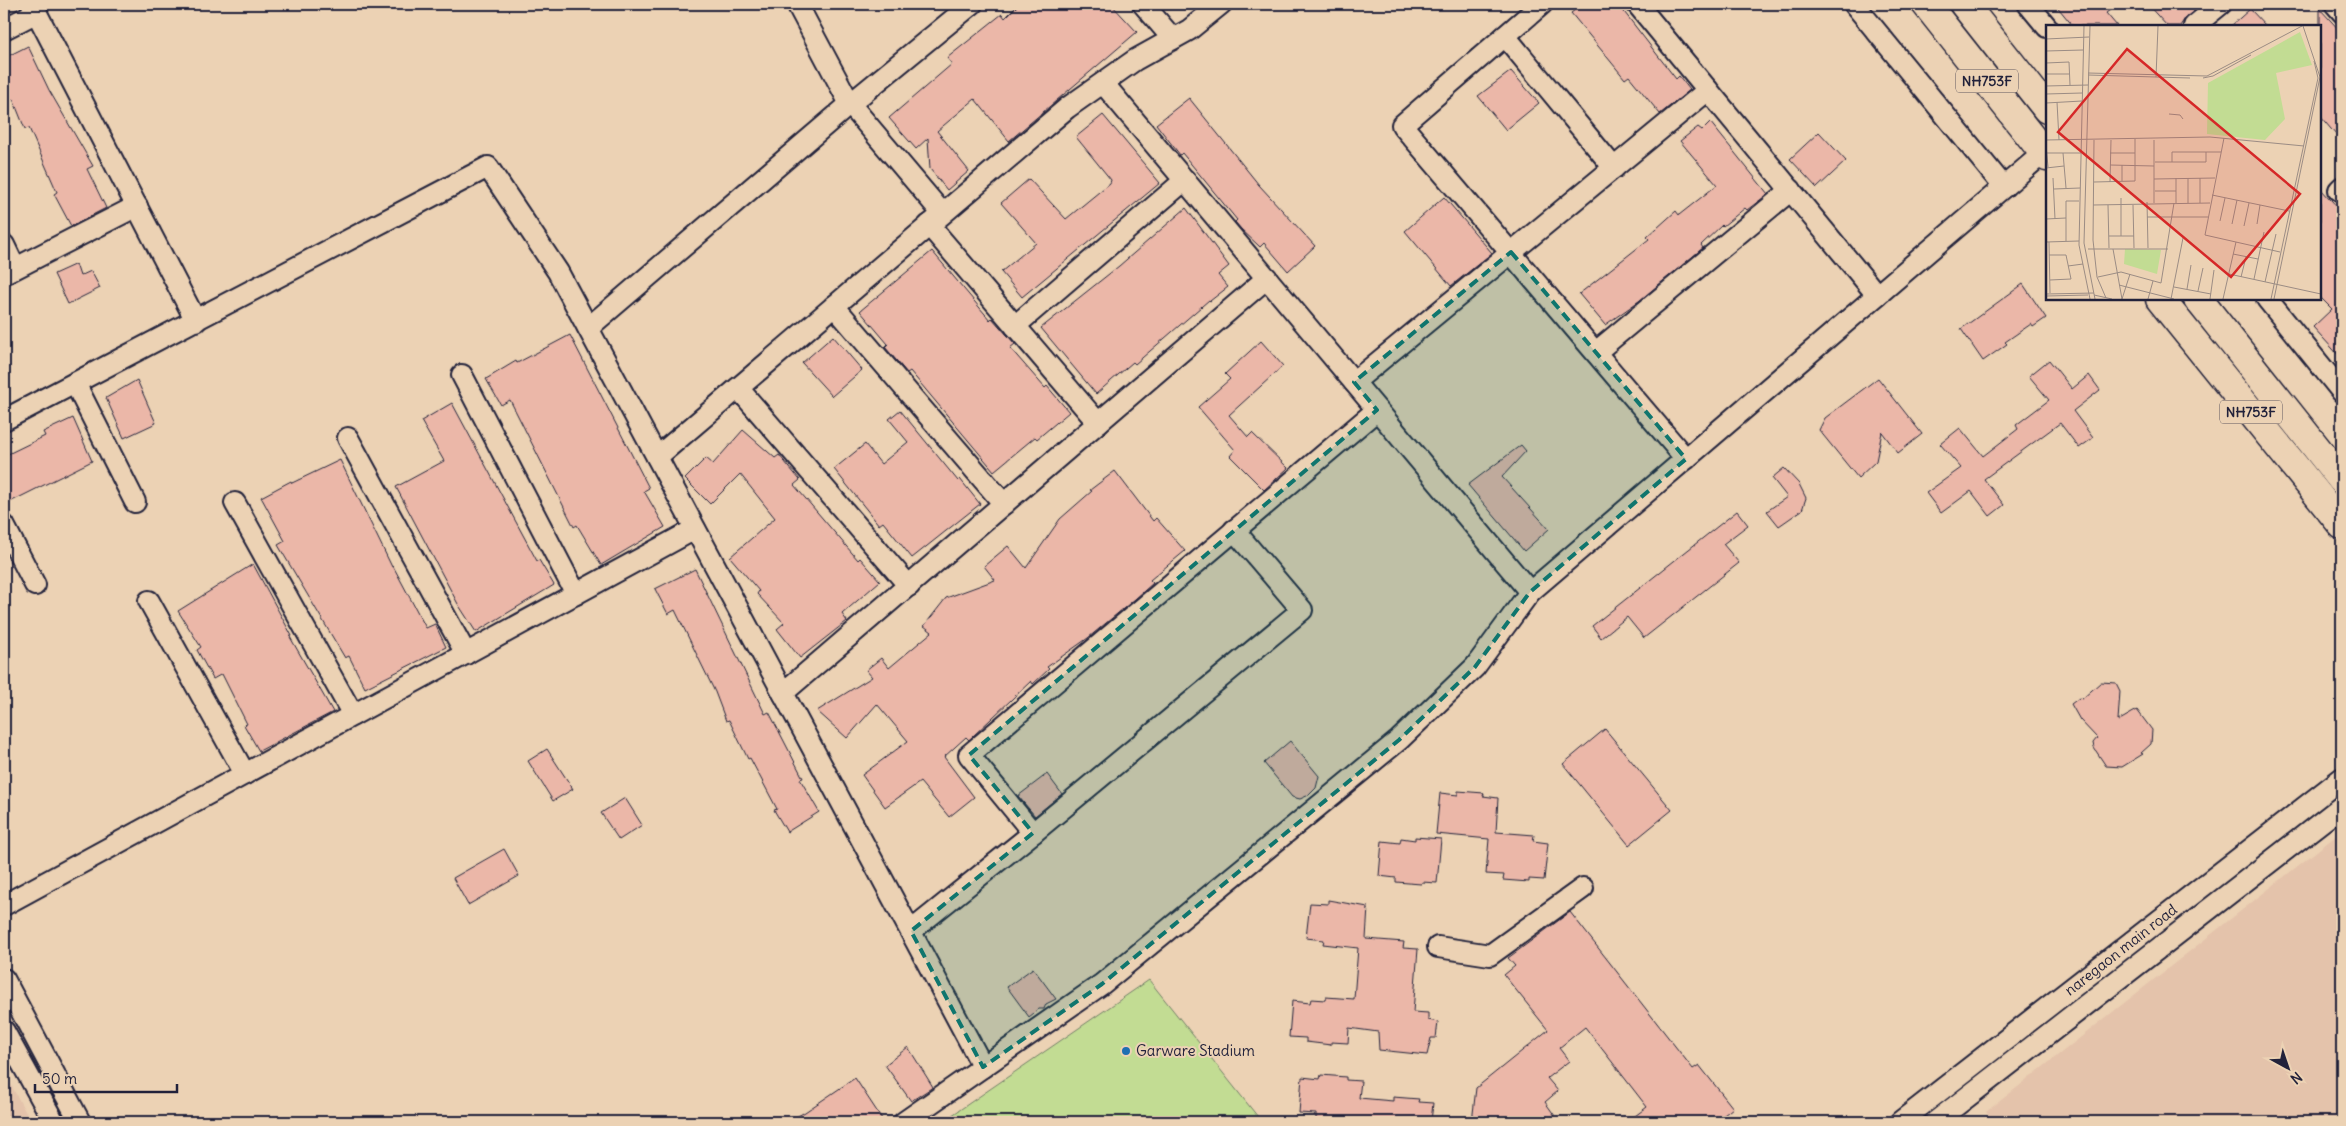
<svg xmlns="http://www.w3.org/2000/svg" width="2346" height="1126" font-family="Delius,sans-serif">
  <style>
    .built { fill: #e4c3ab }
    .green { fill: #c2dc93; stroke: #727f67 }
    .building { fill: #ebb7a8; stroke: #22223b }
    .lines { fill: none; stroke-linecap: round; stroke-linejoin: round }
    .minor-casing { stroke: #22223b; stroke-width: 24 }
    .highway-casing { stroke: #22223b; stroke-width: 31 }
    .minor { stroke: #ecd2b4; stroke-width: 20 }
    .highway { stroke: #ecd2b4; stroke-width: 28 }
    .marked { fill: #0f766e; fill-opacity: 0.2; stroke: #0f766e; stroke-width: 4; stroke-dasharray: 10 6; stroke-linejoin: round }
    .poi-dot { fill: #1f6fb2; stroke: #ecd2b4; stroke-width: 2 }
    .labels { text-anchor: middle; stroke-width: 4; stroke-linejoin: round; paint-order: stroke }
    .shield { fill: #ecd2b4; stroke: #5f575f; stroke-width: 1 }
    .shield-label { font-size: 14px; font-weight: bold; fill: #22223b }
    .street-label { font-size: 15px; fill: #22223b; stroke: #ecd2b4 }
    .poi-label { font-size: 15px; fill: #22223b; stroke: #ecd2b4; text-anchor: start }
    .inset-road { fill: none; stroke: #9b8c84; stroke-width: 1 }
    .view { fill: #d62828; fill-opacity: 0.15; stroke: #d62828; stroke-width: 2.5 }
    .inset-edge { fill: none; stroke: #22223b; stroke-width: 2.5 }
  </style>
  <rect width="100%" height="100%" fill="#ecd2b4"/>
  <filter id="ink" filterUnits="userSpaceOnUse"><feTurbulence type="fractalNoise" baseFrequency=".02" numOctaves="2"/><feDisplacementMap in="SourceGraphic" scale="10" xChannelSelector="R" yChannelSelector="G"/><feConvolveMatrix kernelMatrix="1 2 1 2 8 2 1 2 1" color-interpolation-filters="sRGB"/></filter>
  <g filter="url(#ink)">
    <g class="built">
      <path d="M2342,831V1122H1994L1986,1112Z"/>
      <path d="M4,1072L31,1122H4Z"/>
    </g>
    <path class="green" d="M1149,980L1262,1122H942Z"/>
    <g class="building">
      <path d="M1019,4H1111L1137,32L1009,141L975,99L937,131L969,171L947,190L930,169L928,138L916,149L889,118L952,64L947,58L1002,14L1005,18Z"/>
      <path d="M1583,4H1618L1676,79L1679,76L1690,90L1660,114L1629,76L1625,79L1571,13Z"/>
      <path d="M2055,4H2118L2106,13L2117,26H2073Z"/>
      <path d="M2147,4H2203L2186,17L2180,26H2167Z"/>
      <path d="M2250,9L2266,26H2231Z"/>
      <path d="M2320,9L2342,33V142L2320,116Z"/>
      <path d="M28,46L49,90L93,166L87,169L106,208L71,226L54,194L57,192L29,128L25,129L13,99L4,104V58Z"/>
      <path d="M1511,71L1539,103L1506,130L1478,96Z"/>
      <path d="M1189,98L1259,185L1315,246L1288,271L1264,243L1260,247L1241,229L1235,222L1237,220L1182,153L1180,155L1156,124Z"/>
      <path d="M1103,115L1160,183L1022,297L1001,272L1036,243L1001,203L1029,179L1066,219L1110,183L1111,180L1076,137Z"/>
      <path d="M1710,122L1768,194L1747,210L1745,208L1723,226L1722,225L1701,245L1703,248L1639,301L1605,325L1579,294L1649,239L1647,237L1676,211L1679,215L1717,185L1680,141L1698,127L1702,130Z"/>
      <path d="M1819,132L1846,161L1817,188L1790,159Z"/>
      <path d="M2320,188L2342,212V359L2313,327L2332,309L2320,297Z"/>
      <path d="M1444,197L1492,253L1451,286L1405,231Z"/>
      <path d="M1186,208L1229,266L1218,275L1228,287L1210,301L1209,300L1135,364L1133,362L1096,394L1041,328L1119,266Z"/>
      <path d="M932,251L990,320L992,318L1015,344L1010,348L1045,388L1047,386L1069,412L1037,439L1035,437L994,471L910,371L907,373L885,347L888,344L860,311Z"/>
      <path d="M76,264L80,276L91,271L100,288L68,304L54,274Z"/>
      <path d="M2023,284L2046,318L2033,327L2031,324L2005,342L2007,344L1983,361L1961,329Z"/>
      <path d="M570,335L649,488L644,491L665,527L601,565L577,525L574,527L510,400L501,405L486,379L516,361L517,363Z"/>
      <path d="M833,336L862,370L832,396L802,363Z"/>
      <path d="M1261,341L1283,366L1229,415L1248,437L1252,433L1288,468L1264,490L1230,456L1235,450L1198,407L1230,379L1225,374Z"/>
      <path d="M2049,360L2072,389L2089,375L2100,390L2073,411L2093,438L2079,448L2060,423L1984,479L2004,505L1990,516L1971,491L1941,513L1926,493L1961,468L1940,444L1960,428L1983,456L2018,429L2016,425L2049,400L2029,376Z"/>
      <path d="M1878,378L1922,434L1898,453L1882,432L1876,461L1858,478L1819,430L1825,418Z"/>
      <path d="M137,380L156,423L124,438L106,398Z"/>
      <path d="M452,403L537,561L539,560L554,585L476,632L458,604L396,487L444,461L421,421Z"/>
      <path d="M900,410L958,481L960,479L980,504L912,558L883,522L879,525L834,469L865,444L881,464L908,442L889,419Z"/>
      <path d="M73,418L92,461L4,505V456L45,436L43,432Z"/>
      <path d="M743,430L775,458L779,455L800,480L794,485L858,560L860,558L880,581L842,614L847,621L800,658L777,629L784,623L757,594L759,591L730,557L775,518L740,474L710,504L685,479L706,458L713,464Z"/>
      <path d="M1521,445L1526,451L1502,477L1549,529L1524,551L1468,485Z"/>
      <path d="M340,460L392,567L393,566L426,628L435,624L446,647L365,688L349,656L345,658L278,545L285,541L261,497L291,481L292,483Z"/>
      <path d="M1784,468L1799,484L1806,498L1802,510L1779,526L1767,511L1787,497L1772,478Z"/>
      <path d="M1115,471L1153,521L1156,518L1185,551L1150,580L1153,583L1135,599L1088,638L1047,667L1049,669L1033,684L1031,681L972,737L969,740L966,737L944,757L974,797L949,817L920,782L885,807L862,775L908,741L877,704L847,738L817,711L872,677L866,670L881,658L889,668L932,632L924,626L946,598L995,580L984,566L1008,546L1026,568L1060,519L1092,491L1090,490Z"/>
      <path d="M1737,511L1748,525L1723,544L1739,563L1644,638L1627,617L1601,638L1592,626Z"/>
      <path d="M253,564L292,636L290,637L333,712L259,751L244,725L247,724L222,674L213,679L197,650L201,647L178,611Z"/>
      <path d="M695,569L765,714L769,712L803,778L800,779L819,812L787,832L774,810L777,809L750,758L748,759L729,720L726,721L715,692L675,610L668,614L655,589Z"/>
      <path d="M2101,682L2116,683L2120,691L2118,721L2137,710L2152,730L2151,744L2141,753L2143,754L2122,767L2106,766L2094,748L2093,743L2097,738L2080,720L2071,704L2079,698L2082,699Z"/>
      <path d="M1605,729L1672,810L1629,845L1563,764Z"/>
      <path d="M1290,741L1319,776L1316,788L1309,795L1300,799L1292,797L1264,763Z"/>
      <path d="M547,749L573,789L553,801L528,761Z"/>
      <path d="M1047,774L1062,794L1035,816L1018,796Z"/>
      <path d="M1458,791L1484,793L1483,796L1498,798L1496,832L1534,835L1533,841L1548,843L1544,880L1529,879V882L1503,880L1504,875L1486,874L1489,839L1436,834L1440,793L1458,795Z"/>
      <path d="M625,798L642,825L619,840L601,813Z"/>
      <path d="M1415,837L1441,839L1437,883L1422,882L1421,884L1396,882V878L1379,876L1382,841L1400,843L1401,838L1415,840Z"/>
      <path d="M504,849L519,876L468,905L453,878Z"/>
      <path d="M1328,900L1368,907L1366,939L1404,942L1403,948L1418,949L1413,1012L1428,1013V1020L1438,1022L1436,1038H1431L1427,1055L1379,1050L1378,1032L1349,1028L1348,1043L1331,1042V1045L1306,1042V1038L1289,1037L1292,1001L1310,1003L1311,999L1325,1000L1326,997L1354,999L1358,948L1323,944L1324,940L1306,938L1310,903L1328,904Z"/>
      <path d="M1570,912L1693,1069L1699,1065L1733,1108L1715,1122H1627L1647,1107L1585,1027L1559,1048L1569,1061L1547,1078L1558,1091L1545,1102L1555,1116L1548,1122H1472L1476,1088L1548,1030L1504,975L1515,966L1508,958Z"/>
      <path d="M1033,968L1056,999L1046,1004L1044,1009H1039L1029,1017L1007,987Z"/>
      <path d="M908,1047L933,1087L911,1101L885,1065Z"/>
      <path d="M1321,1075L1346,1077V1080L1361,1081L1359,1098L1393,1101V1097L1419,1099L1418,1102L1433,1103L1431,1122H1373V1121L1342,1118L1341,1121L1316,1119V1114L1299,1113L1302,1077L1320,1079Z"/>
      <path d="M855,1078L884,1122H787L805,1112Z"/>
    </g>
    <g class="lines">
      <g class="minor-casing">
        <g id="minor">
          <path d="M32,4L196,321"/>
          <path d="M797,4L850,104L942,213"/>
          <path d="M1143,4L1173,39"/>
          <path d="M1542,4L1402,125L1686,459"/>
          <path d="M1637,4L1877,295"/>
          <path d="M1854,4L2004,187"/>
          <path d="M2028,4L2047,27"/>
          <path d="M2335,4L2342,12"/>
          <path d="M2194,26L2221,4"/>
          <path d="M4,29L37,12"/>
          <path d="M1505,36L1614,168"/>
          <path d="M1103,83L1530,592"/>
          <path d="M2339,190L2342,187"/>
          <path d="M929,225L1098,423"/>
          <path d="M4,245L15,268"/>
          <path d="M4,274L137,206"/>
          <path d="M2267,299L2342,392"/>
          <path d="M834,306L1004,504"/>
          <path d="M1015,326L1185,180"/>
          <path d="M588,328L850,104L972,4"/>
          <path d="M1596,352L1791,190"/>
          <path d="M462,375L576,594"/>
          <path d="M1354,382L1708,90"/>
          <path d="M75,383L135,502"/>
          <path d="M738,388L909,586"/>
          <path d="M4,420L488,167L558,272L983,1067"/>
          <path d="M348,438L466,654"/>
          <path d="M657,457L1067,108L1135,60L1189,30L1221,4"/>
          <path d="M235,503L353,715"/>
          <path d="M4,525L35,585"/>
          <path d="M149,601L245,774"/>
          <path d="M783,693L1267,278"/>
          <path d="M1033,833L969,755L1377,410"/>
          <path d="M4,905L695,529"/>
          <path d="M911,931L1033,833L1302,610L1234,530"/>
          <path d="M1438,947L1490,955L1583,888"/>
          <path d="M4,979L80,1122"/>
          <path d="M4,1031L54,1122"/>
          <path d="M904,1122L1102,984L1399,740L1475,667L1530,592L2047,150"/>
          <path d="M1900,1122L2342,778"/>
          <path d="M1935,1122L2342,806"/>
        </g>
      </g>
      <g class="highway-casing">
        <g id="highway">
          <path d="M1926,4L2047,157"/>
          <path d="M1964,4L2047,109"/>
          <path d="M2160,299L2342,525"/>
          <path d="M2198,299L2342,480"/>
        </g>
      </g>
      <use href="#minor" class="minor"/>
      <use href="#highway" class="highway"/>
    </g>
  </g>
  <path class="marked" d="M1511,252L1686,459L1530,592L1475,667L1399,740L1102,984L983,1067L911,931L1033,833L969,755L1377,410L1354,382Z"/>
  <circle class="poi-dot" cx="1126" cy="1051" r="5"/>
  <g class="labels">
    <g class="shield">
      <rect x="1956" y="69.5" width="62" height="23" rx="4"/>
      <rect x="2220" y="400.5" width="62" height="23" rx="4"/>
    </g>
    <g class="shield-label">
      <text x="1987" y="86">NH753F</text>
      <text x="2251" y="417">NH753F</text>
    </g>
    <g class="street-label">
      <text transform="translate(2121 950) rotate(-38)" y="5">naregaon main road</text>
    </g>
    <g class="poi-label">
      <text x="1136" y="1056">Garware Stadium</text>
    </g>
  </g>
  <g transform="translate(2046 25)">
    <rect width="275" height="275" fill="#ecd2b4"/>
    <path d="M254,7L266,40L230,48L239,94L219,115L161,109L162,58ZM79,224L115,225L111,249L78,239Z" fill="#c2dc93"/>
    <path class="inset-road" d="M38,1L33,220L44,274M44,1L38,218L49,274M0,14L43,12M0,26L37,25M0,38L23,37L24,60M42,48L161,51L256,1M0,49H23M42,50L144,53M110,52L112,1M157,53L167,51L205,30M0,61L42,60M0,69L36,68M11,77L13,115M0,78L36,76M123,89L134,90L137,94M178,113L159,210L234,227M0,115L164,112L258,121M48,115L47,215L51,252L60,273M0,120L2,142M1,128H35M17,128L20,163M64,128H89M109,137H160V127M126,137V127H175M64,140L108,141M0,143L18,141M7,153L9,194M130,153V178M142,153V178M154,153V178M108,154L169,153M76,156V140M48,157L89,156V114M64,157L65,115M8,164L34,163M109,166H130M166,170L243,186M101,177L102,223M108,178V115M47,180L164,178M62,180L63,223M87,180L88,223M101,192H162M0,194L20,193M174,196L179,173M186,199L191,175M211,199L214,180M198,201L203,178M63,211H88M75,211V173M20,216V176H33M0,217L33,216M3,217L4,268M42,224H122M67,224L76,274M187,229L212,234M3,230H20L25,254L4,255M22,241L37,239M183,249L275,269M52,252L75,247L115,258L128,178M195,252L200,232M208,254L218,207M219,257L230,209M73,260L128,274M128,262L165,269M141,264L145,240M152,266L157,243M0,269L48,268M48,270L66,274M0,271L42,270M76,274L84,249M102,274L107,256M125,274L137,213M164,274L168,245M177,274L190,217M225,274L272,53L268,36M228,274L274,52L257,1"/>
    <path class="view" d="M81,24L254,169L185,252L12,107Z"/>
    <rect width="275" height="275" class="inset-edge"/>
  </g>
  <rect width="2346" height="1126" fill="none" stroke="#ecd2b4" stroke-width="20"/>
  <rect x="10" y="10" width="2326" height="1106" fill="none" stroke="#22223b" stroke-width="2" filter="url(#ink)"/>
  <g transform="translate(2288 1068) rotate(140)" stroke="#ecd2b4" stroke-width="4" paint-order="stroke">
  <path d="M0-4L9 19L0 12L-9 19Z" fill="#22223b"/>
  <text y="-8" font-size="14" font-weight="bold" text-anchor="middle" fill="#22223b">N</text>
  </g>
  <path d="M35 1084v8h142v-8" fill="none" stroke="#22223b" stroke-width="2.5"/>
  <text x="42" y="1084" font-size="15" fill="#22223b" stroke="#ecd2b4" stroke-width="4" paint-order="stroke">50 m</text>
</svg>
